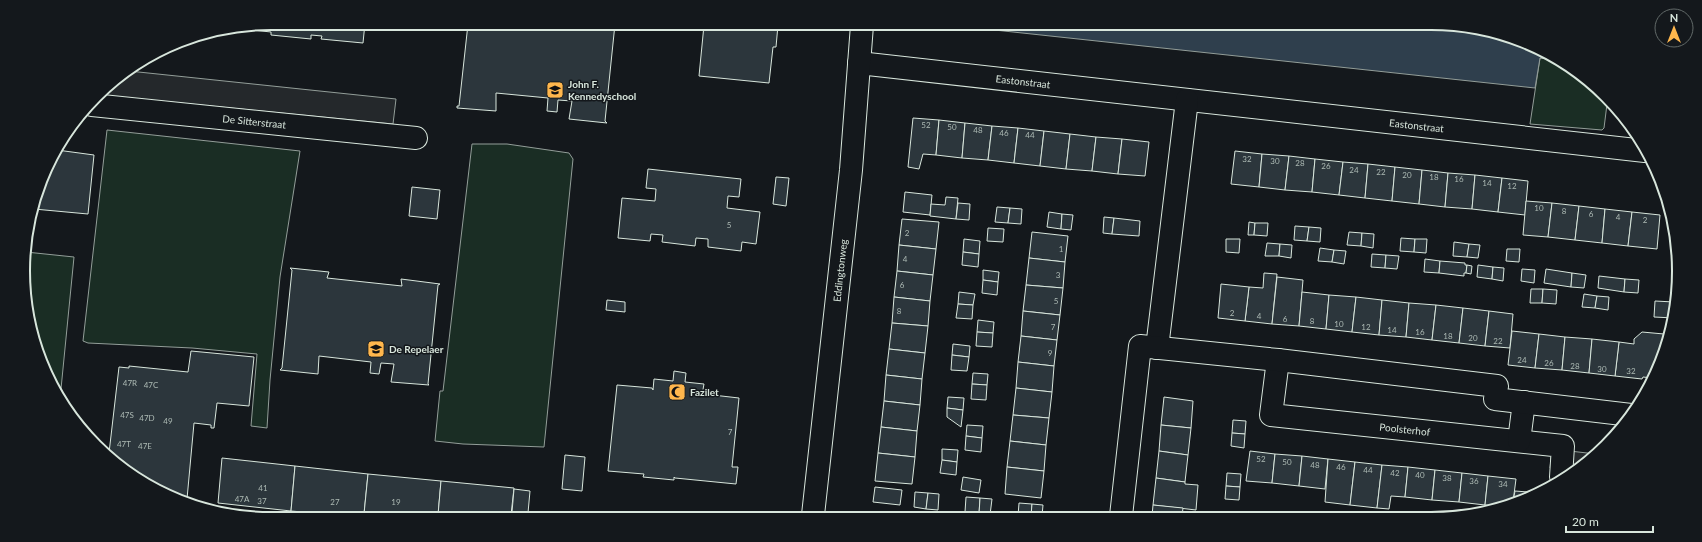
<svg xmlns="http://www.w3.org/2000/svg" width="1702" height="542" font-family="Lato,sans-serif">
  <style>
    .green { fill: #1a2d24; stroke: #939e99 }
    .parking { fill: #24282b; stroke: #939e99 }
    .water { fill: #2f3f4d; stroke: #939e99 }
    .building { fill: #2c363c; stroke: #d8e6dc }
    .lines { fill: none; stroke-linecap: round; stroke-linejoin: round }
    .minor-casing { stroke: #d8e6dc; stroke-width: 24 }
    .minor { stroke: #14181c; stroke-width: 22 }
    .labels { text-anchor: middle; stroke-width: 3; stroke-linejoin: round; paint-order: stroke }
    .number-label { font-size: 8px; fill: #adbab4 }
    .street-label { font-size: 10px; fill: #d8e6dc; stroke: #14181c }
    .poi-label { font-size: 10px; font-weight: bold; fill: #d8e6dc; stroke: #14181c; text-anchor: start }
    .rim { fill: none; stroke: #d8e6dc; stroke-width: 2 }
  </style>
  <rect width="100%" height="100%" fill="#14181c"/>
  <g class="green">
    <path d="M1540,58L1555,59L1569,65L1607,104L1604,128L1602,130L1530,124Z"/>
    <path d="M107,130L300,151L280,277L270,380L267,428L251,426L257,354L192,348L88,343L83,341Z"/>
    <path d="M472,144H507L569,153L573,159L544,447L463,444L435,441L440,391H443Z"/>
    <path d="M26,252L74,257L60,399L31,335Z"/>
  </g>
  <g class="parking">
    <path d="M129,71L396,99L393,124L99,95L107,85Z"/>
    <path d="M1552,449L1596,454L1573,470L1550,468Z"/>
  </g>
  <path class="water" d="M957,26L1469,28L1487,31L1555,59L1540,58L1535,88Z"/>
  <g class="building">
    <path d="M271,23H365L363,43L321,39L322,36L311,35V39L271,35V32L243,29L242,32L232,31Z"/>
    <path d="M468,24H615L605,121L607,123L569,119L572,101L558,100L557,112L547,111L548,98L496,93V111L457,108V106H459Z"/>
    <path d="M704,25H778L776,47H773L769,83L699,76Z"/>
    <path d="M913,118L939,120L936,155L923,154L919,169L908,167Z"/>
    <path d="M939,120L965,123L962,158L936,155Z"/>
    <path d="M965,123L992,126L988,160L962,158Z"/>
    <path d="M992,126L1018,128L1014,163L988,160Z"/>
    <path d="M1018,128L1044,131L1040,166L1014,163Z"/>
    <path d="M1044,131L1070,134L1066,169L1040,166Z"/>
    <path d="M1070,134L1096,137L1092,171L1066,169Z"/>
    <path d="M1096,137L1122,139L1118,174L1092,171Z"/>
    <path d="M1122,139L1149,142L1145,176L1118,174Z"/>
    <path d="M57,150L94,155L88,214L34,209L49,161Z"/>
    <path d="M1235,151L1262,154L1259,187L1231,184Z"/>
    <path d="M1262,154L1289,156L1285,190L1259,187Z"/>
    <path d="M1289,156L1315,159L1312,192L1285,190Z"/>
    <path d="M1315,159L1343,162L1339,195L1312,192Z"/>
    <path d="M1343,162L1368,164L1365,198L1339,195Z"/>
    <path d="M1368,164L1395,167L1392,201L1365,198Z"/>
    <path d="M1395,167L1422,170L1419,204L1392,201Z"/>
    <path d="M648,169L741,179L739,197L728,196L727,208L760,212L756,244L742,242L741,251L708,247V239L696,238L695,246L662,242L663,235L651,234L650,241L618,238L622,198L655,201L656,189L646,188Z"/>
    <path d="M1422,170L1448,173L1445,207L1419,204Z"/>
    <path d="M1448,173L1475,175L1472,209L1445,207Z"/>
    <path d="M1475,175L1502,178L1498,212L1472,209Z"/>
    <path d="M776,177L789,178L786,206L773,204Z"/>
    <path d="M1502,178L1528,181L1525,215L1498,212Z"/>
    <path d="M412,187L440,190L437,219L409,216Z"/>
    <path d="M905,192L932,195L930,215L903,212Z"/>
    <path d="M946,197L958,198L956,219L930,216L931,204L945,205Z"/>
    <path d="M1526,201L1552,203L1548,237L1523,235Z"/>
    <path d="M958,203L970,204L969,220L956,219Z"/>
    <path d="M1552,203L1579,206L1575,240L1548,237Z"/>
    <path d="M1579,206L1605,209L1602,243L1575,240Z"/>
    <path d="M997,207L1010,208L1008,223L995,222Z"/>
    <path d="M1010,208L1022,209L1021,224L1008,223Z"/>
    <path d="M1605,209L1632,212L1628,246L1602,243Z"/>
    <path d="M1049,212L1062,214L1061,229L1047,227Z"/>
    <path d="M1632,212L1660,215L1657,249L1628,246Z"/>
    <path d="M1062,214L1073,215L1071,230L1061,229Z"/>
    <path d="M1104,217L1114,218L1112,234L1103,233Z"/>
    <path d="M1114,218L1140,221L1139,236L1112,234Z"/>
    <path d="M902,219L939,222L936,249L899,245Z"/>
    <path d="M1249,222L1255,223L1254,235H1248Z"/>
    <path d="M1255,223H1268L1267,236L1254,235Z"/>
    <path d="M1295,226L1309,227L1307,241L1294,240Z"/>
    <path d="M1309,227L1321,228L1320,242L1307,241Z"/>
    <path d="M988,228L1004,229L1003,242L987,241Z"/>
    <path d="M1032,232L1068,236L1065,262L1029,258Z"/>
    <path d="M1349,232L1362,233L1361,246L1347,245Z"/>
    <path d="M1362,233L1374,234L1373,248L1361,246Z"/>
    <path d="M1401,238L1415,239L1414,252L1400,251Z"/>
    <path d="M964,239L980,241L979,254L963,252Z"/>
    <path d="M1226,239H1240L1239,253L1226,252Z"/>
    <path d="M1415,239H1427L1426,253L1414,252Z"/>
    <path d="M1454,242L1469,244L1467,257L1453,256Z"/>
    <path d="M1267,243L1280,244L1279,256H1265Z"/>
    <path d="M1280,244L1292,245L1291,258L1279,256Z"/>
    <path d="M1469,244L1480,245L1478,258L1467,257Z"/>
    <path d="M899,245L936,249L933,275L897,271Z"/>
    <path d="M1320,248L1334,250L1332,262L1318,261Z"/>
    <path d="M1507,249H1520L1519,262L1506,261Z"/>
    <path d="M1334,250L1346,251L1344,264L1332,262Z"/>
    <path d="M963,252L979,254L978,267L962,265Z"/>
    <path d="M1372,254L1386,255L1385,268L1371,267Z"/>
    <path d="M1386,255L1399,256L1397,269L1385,268Z"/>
    <path d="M1029,258L1065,262L1063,288L1026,285Z"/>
    <path d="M1425,259L1440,261L1439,273L1424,272Z"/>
    <path d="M1440,261L1465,263V265H1467L1466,273H1464V276L1439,273Z"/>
    <path d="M1467,265L1472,266L1471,274L1466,273Z"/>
    <path d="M1478,265L1493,267L1492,279L1477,277Z"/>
    <path d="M1493,267L1504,268L1503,281L1492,279Z"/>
    <path d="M290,268L329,272L327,278L402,286L401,279L440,284L438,285L428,384L429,385L391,382L394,364L381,363L379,374L370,373L371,362L319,356L318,374L280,370L282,368L292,270Z"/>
    <path d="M1522,269L1535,270L1534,283L1521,281Z"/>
    <path d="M1546,269L1572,273L1571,287L1544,283Z"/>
    <path d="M983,270L999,272L998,282L983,280Z"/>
    <path d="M897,271L933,275L930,301L894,297Z"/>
    <path d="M1264,273L1277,274L1272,324L1245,321L1249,287L1263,288Z"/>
    <path d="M1572,273L1586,275L1584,288L1571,287Z"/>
    <path d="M1599,276L1625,279L1624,292L1598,288Z"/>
    <path d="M1277,277L1303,280L1299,326L1272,324Z"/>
    <path d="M1625,279L1639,280L1638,293L1624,292Z"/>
    <path d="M983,280L998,282L997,295L982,293Z"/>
    <path d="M1221,284L1249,287L1245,321L1218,318Z"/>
    <path d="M1026,285L1063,288L1060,315L1023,311Z"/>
    <path d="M1531,289H1543L1542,303H1530Z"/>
    <path d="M1543,289L1557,290L1556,304L1542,303Z"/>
    <path d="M959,292L975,294L973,305L958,304Z"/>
    <path d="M1302,292L1329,295L1326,329L1299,326Z"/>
    <path d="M1584,294L1597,296L1595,308L1582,307Z"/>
    <path d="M1329,295L1356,297L1352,332L1326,329Z"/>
    <path d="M1597,296L1609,297L1608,310L1595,308Z"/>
    <path d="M894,297L930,301L928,326L892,323Z"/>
    <path d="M1356,297L1382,300L1379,335L1352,332Z"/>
    <path d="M607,300L625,302V312L606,310Z"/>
    <path d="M1382,300L1409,303L1406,337L1379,335Z"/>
    <path d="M1655,301L1674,302V318L1654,317Z"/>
    <path d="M1409,303L1436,305L1432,340L1406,337Z"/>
    <path d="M958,304L973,305L972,319L956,318Z"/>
    <path d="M1436,305L1463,308L1459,343L1432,340Z"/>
    <path d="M1463,308L1489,311L1485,346L1459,343Z"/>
    <path d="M1023,311L1060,315L1057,340L1021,336Z"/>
    <path d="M1489,311L1513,314L1510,348L1485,346Z"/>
    <path d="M978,320L994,322L993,333L977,332Z"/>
    <path d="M892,323L928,326L925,353L889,349Z"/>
    <path d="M1512,331L1539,334L1535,368L1508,365Z"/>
    <path d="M977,332L993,333L992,347L976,346Z"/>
    <path d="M1642,332L1664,334L1662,353L1652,378L1643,377L1642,379L1615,376L1619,342L1634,344V339Z"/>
    <path d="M1539,334L1565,337L1562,370L1535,368Z"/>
    <path d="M1021,336L1057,340L1054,366L1018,362Z"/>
    <path d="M1565,337L1592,339L1589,373L1562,370Z"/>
    <path d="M1592,339L1619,342L1615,376L1589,373Z"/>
    <path d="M953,344L970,346L969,357L952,355Z"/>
    <path d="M889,349L925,353L922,379L886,375Z"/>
    <path d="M191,351L254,357L249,406L217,403L214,428H211V425L194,423L187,499L133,477L109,453L119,367L129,368V366L188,372Z"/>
    <path d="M952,355L969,357L967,371L951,370Z"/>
    <path d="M1018,362L1054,366L1052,392L1016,388Z"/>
    <path d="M674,371L686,373L685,382L704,384L702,395L704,394L739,398L732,467H738L736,484L675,478L674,477V480L643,477L644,474L608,471L617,385L652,388L653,390L654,379L673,381Z"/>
    <path d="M973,373L988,374L987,385L972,384Z"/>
    <path d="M886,375L922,379L920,405L884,401Z"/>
    <path d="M972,384L987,385L986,400L971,399Z"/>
    <path d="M1016,388L1052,392L1049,418L1013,415Z"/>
    <path d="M948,397L964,398L963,410L947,408Z"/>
    <path d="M1164,397L1193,401L1191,428L1161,425Z"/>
    <path d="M884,401L920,405L917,431L881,427Z"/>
    <path d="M947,408L963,410L961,427L947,417Z"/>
    <path d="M1013,415L1049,418L1046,445L1010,441Z"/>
    <path d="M1233,420L1246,421L1245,434L1232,433Z"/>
    <path d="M967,425L983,426L982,438L966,436Z"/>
    <path d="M1161,425L1191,428L1188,455L1159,451Z"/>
    <path d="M881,427L917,431L915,457L878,453Z"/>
    <path d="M1232,433L1245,434L1244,448L1231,446Z"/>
    <path d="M966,436L982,438L981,452L965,450Z"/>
    <path d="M1010,441L1046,445L1044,471L1007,467Z"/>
    <path d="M942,449L958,450L957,462L942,460Z"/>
    <path d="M1159,451L1188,455L1185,482L1156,478Z"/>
    <path d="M1250,451L1275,454L1272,483L1246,481Z"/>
    <path d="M878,453L915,457L912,484L875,481Z"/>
    <path d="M1275,454L1302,456L1299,486L1272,483Z"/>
    <path d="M565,455L585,457L582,491L562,489Z"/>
    <path d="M1302,456L1328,459L1325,489L1299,486Z"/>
    <path d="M222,458L295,466L291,511L218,503Z"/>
    <path d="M1328,459L1355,462L1350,505L1325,502Z"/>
    <path d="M942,460L957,462L956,475L940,473Z"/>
    <path d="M1355,462L1382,465L1377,508L1350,505Z"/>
    <path d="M1382,465L1408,467L1405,497L1391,496L1389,509L1377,508Z"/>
    <path d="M295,466L368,474L364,514H326L291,511Z"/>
    <path d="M1007,467L1044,471L1041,498L1005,494Z"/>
    <path d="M1408,467L1435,470L1432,500L1405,497Z"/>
    <path d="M1435,470L1462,473L1459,502L1432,500Z"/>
    <path d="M1227,473L1241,474L1240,487L1226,486Z"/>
    <path d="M1462,473L1488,476L1485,505L1459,502Z"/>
    <path d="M368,474L441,481L438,515L364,514Z"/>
    <path d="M1488,476L1516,479L1513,502L1498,506L1485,505Z"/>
    <path d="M963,477L981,480L979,493L961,490Z"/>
    <path d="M1156,478L1185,482V484L1198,485L1196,510L1153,505Z"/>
    <path d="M441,481L514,488L511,515H438Z"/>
    <path d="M1226,486L1240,487L1239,500L1225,499Z"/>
    <path d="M875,487L902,490L900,505L873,502Z"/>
    <path d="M514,489L530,491L528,513L512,512Z"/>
    <path d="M1515,491L1541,493L1513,502Z"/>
    <path d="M915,492L928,493L926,509L914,507Z"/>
    <path d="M928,493L939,494L938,510L926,509Z"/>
    <path d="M966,497L980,498L979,514L965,512Z"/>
    <path d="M980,498L992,499L990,515L979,514Z"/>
    <path d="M1019,503L1032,504L1031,516H1018Z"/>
    <path d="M1032,504L1043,505L1042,516H1031Z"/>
    <path d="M1153,505L1183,508L1182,516H1152Z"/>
  </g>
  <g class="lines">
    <g class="minor-casing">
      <g id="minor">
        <path id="s1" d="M859,63L1645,151"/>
        <path id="s2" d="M92,105L416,138"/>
        <path d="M1157,348L1187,100"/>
        <path id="s3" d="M1278,360L1271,415L1563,446L1561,477"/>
        <path d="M1519,441L1524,402"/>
        <path id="s4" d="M813,515L851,170L862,25"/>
        <path d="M1121,516L1140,346L1278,360L1497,386L1495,399L1631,415"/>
      </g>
    </g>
    <use href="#minor" class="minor"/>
  </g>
  <defs>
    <g id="school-square" transform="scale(0.9)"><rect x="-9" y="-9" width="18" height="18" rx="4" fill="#ffb74d" stroke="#14181c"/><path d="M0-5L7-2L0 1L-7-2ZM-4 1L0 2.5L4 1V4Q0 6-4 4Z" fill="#111"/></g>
    <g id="mosque-square" transform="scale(0.9)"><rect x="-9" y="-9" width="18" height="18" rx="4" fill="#ffb74d" stroke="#14181c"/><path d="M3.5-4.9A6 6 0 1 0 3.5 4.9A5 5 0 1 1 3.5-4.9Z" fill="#111"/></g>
  </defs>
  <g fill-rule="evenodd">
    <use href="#school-square" x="555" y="90"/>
    <use href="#school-square" x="376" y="349"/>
    <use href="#mosque-square" x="677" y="392"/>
  </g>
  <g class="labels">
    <g class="number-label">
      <text x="926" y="128">52</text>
      <text x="952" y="130">50</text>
      <text x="978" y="133">48</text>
      <text x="1004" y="136">46</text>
      <text x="1030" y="138">44</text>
      <text x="1247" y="162">32</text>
      <text x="1275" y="164">30</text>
      <text x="1300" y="166">28</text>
      <text x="1326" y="169">26</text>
      <text x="1354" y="173">24</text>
      <text x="1381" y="175">22</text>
      <text x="1407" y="178">20</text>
      <text x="1434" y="180">18</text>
      <text x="1459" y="182">16</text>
      <text x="1487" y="186">14</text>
      <text x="1512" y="189">12</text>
      <text x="1539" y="211">10</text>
      <text x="1564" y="214">8</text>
      <text x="1591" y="217">6</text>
      <text x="1618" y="220">4</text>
      <text x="1645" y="223">2</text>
      <text x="729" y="228">5</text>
      <text x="907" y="236">2</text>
      <text x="1061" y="252">1</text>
      <text x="905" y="262">4</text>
      <text x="1058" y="278">3</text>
      <text x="902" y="288">6</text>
      <text x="1056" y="304">5</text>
      <text x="899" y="314">8</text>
      <text x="1232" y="316">2</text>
      <text x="1259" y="319">4</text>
      <text x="1285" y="322">6</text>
      <text x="1312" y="324">8</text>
      <text x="1339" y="327">10</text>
      <text x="1053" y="330">7</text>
      <text x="1366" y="330">12</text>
      <text x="1392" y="333">14</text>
      <text x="1420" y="335">16</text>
      <text x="1448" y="339">18</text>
      <text x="1473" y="341">20</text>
      <text x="1498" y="344">22</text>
      <text x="1050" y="356">9</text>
      <text x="1522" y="363">24</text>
      <text x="1549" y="366">26</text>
      <text x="1575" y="369">28</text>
      <text x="1602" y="372">30</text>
      <text x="1631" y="374">32</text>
      <text x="130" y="386">47R</text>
      <text x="151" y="388">47C</text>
      <text x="127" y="418">47S</text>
      <text x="147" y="421">47D</text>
      <text x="168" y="424">49</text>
      <text x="730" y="435">7</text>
      <text x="124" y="447">47T</text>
      <text x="145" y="449">47E</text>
      <text x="1261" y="462">52</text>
      <text x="1287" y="465">50</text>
      <text x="1315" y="468">48</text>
      <text x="1341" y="470">46</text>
      <text x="1368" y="473">44</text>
      <text x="1395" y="476">42</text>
      <text x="1420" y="478">40</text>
      <text x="1447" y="481">38</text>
      <text x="1474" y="484">36</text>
      <text x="1503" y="487">34</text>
      <text x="263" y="491">41</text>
      <text x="242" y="502">47A</text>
      <text x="262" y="504">37</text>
      <text x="335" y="505">27</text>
      <text x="396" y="505">19</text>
    </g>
    <g class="street-label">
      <text dy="4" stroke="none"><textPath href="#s1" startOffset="165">Eastonstraat</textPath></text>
      <text dy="4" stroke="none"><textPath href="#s2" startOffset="163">De Sitterstraat</textPath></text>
      <text dy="4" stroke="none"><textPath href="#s1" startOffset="561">Eastonstraat</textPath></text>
      <text dy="4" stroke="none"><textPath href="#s4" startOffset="246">Eddingtonweg</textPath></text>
      <text dy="4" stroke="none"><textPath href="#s3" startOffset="190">Poolsterhof</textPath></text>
    </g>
    <g class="poi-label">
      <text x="568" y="88">John F.<tspan x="568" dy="12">Kennedyschool</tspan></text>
      <text x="389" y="353">De Repelaer</text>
      <text x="690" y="396">Fazilet</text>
    </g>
  </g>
  <path d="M0 0H1702V542H0ZM271 30H1431A241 241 0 0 1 1672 271V271A241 241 0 0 1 1431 512H271A241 241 0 0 1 30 271V271A241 241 0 0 1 271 30Z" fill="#14181c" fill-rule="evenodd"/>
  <path class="rim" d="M271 30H1431A241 241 0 0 1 1672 271V271A241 241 0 0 1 1431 512H271A241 241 0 0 1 30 271V271A241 241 0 0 1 271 30Z"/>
  <g transform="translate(1674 28)"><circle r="19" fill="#14181c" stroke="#626a69"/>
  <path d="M0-3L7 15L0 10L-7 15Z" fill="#ffb74d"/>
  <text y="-6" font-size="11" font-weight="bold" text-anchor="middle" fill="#d8e6dc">N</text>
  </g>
  <path d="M1566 526v6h87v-6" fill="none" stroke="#d8e6dc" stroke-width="2"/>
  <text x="1572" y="526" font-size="12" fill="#d8e6dc" stroke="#14181c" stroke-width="3" paint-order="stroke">20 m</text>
</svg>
